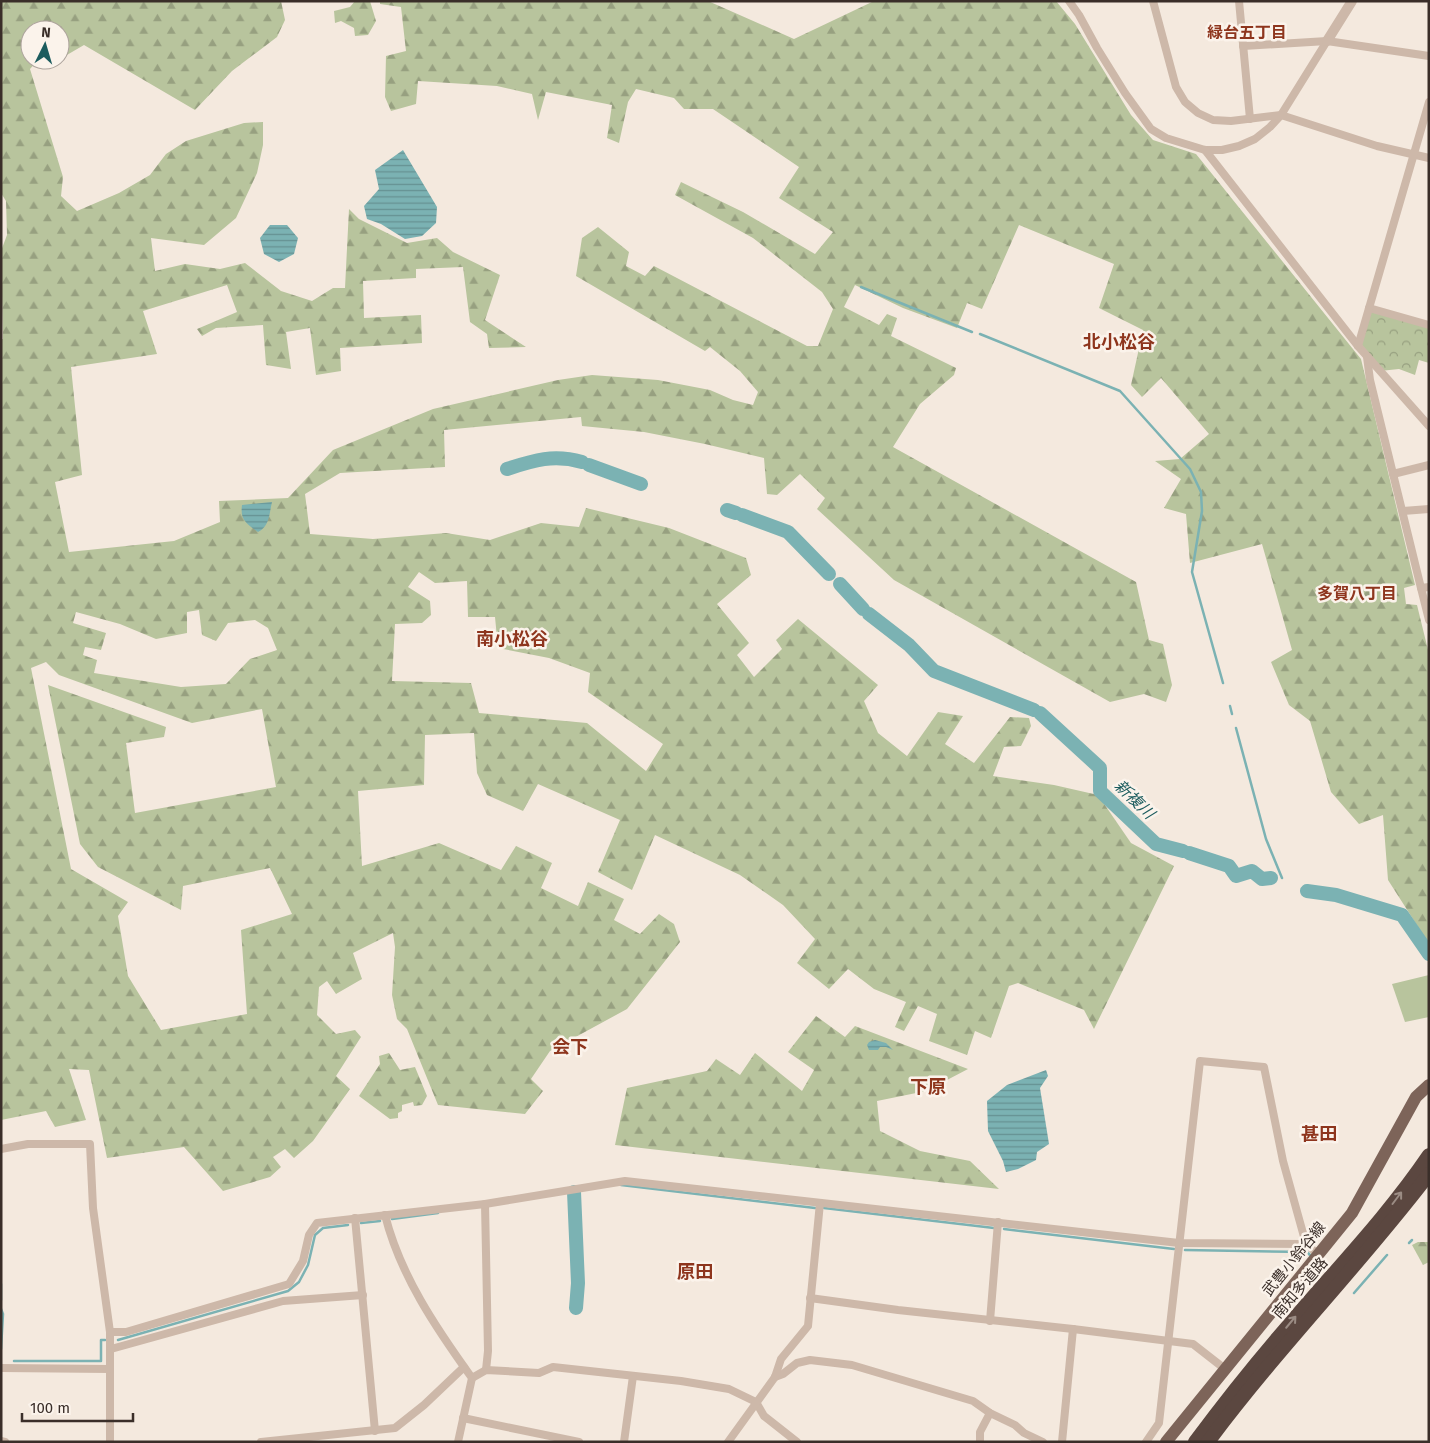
<svg xmlns="http://www.w3.org/2000/svg" width="1430" height="1443" font-family="'Fira Sans','Noto Sans JP',sans-serif">
  <style>
    .grass { fill: #b8c49d }
    .forest { fill: url(#forest-firs); fill-rule: evenodd }
    .park { fill: url(#park-crowns) }
    .water { fill: url(#water-rules) }
    .lines { fill: none; stroke-linecap: round; stroke-linejoin: round }
    .stream { stroke: #7bb2b3; stroke-width: 2.5 }
    .river { stroke: #7bb2b3; stroke-width: 14 }
    .minor { stroke: #cdb8a9; stroke-width: 8 }
    .tertiary { stroke: #cdb8a9; stroke-width: 10 }
    .primary { stroke: #7d6459; stroke-width: 12 }
    .motorway { stroke: #5b4740; stroke-width: 14 }
    .oneway { stroke: #9b8c84 }
    .labels { text-anchor: middle; stroke-width: 5; stroke-linejoin: round; paint-order: stroke }
    .street-label { font-size: 15px; fill: #3a2e29; stroke: #fbf3eb }
    .neighbourhood-label { font-size: 16px; font-weight: bold; fill: #8e351d; stroke: #fbf3eb }
    .water-label { font-size: 16px; font-style: italic; fill: #1c5c5e; stroke: #fbf3eb }
    .quarter-label { font-size: 18px; font-weight: bold; fill: #8e351d; stroke: #fbf3eb }
  </style>
  <defs>
    <pattern id="forest-firs" width="22" height="20" patternUnits="userSpaceOnUse" patternTransform="scale(1.25)"><rect width="22" height="20" fill="#b8c49d"/><path d="M5 1l3.5 6h-7zM16 11l3.5 6h-7z" fill="#97a080"/></pattern>
    <pattern id="park-crowns" width="20" height="18" patternUnits="userSpaceOnUse" patternTransform="scale(1.25)"><rect width="20" height="18" fill="#b8c49d"/><path d="M2 6a3 3 0 1 1 6 0M12 15a3 3 0 1 1 6 0" fill="none" stroke="#97a080"/></pattern>
    <pattern id="water-rules" width="6" height="5" patternUnits="userSpaceOnUse" patternTransform="scale(1.25)"><rect width="6" height="5" fill="#7bb2b3"/><path d="M0 2.5h6" fill="none" stroke="#669192"/></pattern>
  </defs>
  <rect width="100%" height="100%" fill="#f4e9de"/>
  <path class="grass" d="M1429,975V1017L1405,1022L1392,984Z"/>
  <g class="forest">
    <path d="M1,1H281L285,20L277,37L232,71L195,110L84,45L60,59V30H30V60H38L30,69L63,177L61,196L77,211L119,193L150,175L166,154L186,141L244,123L263,122V145L257,173L236,218L204,245L151,238L155,271L185,264L220,269L245,263L281,291L312,301L333,288H345L349,209L359,219L407,243L437,238L453,252L500,275L485,320L526,347L489,348L487,334L470,322L463,267L416,269V278L363,281L364,318L421,315L422,343L340,348L341,371L316,375L310,328L286,332L291,369L266,365L263,325L216,328L202,336L197,329L237,312L227,285L143,311L157,354L71,367L82,475L55,482L69,552L174,541L220,522L219,501L288,498L333,450L433,409L558,380L592,375L658,380L710,390L733,400L753,405L758,392L740,371L710,347L705,351L576,276L582,238L598,227L629,252L626,266L645,276L654,266L807,346H818L833,309L822,292L753,238L675,195L681,182L743,212L815,254L833,232L779,198L799,167L713,109H684L674,98L636,89L628,102L619,143L607,138L612,105L546,92L538,120L532,94L497,86L418,81L416,104L391,111L385,97L386,56L406,51L401,7L380,4V1H708L794,39L874,1H1056L1075,24L1131,115L1153,140L1196,154L1361,359L1415,585L1404,588L1406,604L1417,605L1429,654V944L1388,880L1383,815L1359,824L1331,792L1310,721L1289,705L1271,662L1292,650L1262,544L1190,563L1186,514L1164,508L1181,479L1155,461L1180,459L1209,434L1161,378L1142,397L1131,385L1143,330L1099,308L1114,264L1019,225L982,309L967,303L957,328L903,308L855,285L844,307L879,325L887,314L897,318L891,336L956,368L954,375L920,404L893,447L1136,582L1149,640L1163,644L1172,685L1166,702L1144,694L1110,702L894,580L817,509L825,498L800,474L777,495L767,494L764,458L705,444L644,432L582,426L581,417L444,430L445,467L340,473L305,494L310,534L373,539L446,533L490,540L541,523L579,527L586,508L669,528L746,558L751,575L717,604L749,643L737,655L754,677L782,649L776,640L798,619L878,685L864,701L878,733L907,756L938,712L963,716L945,744L974,763L1010,717L1029,718L1031,726L1021,746L1004,747L993,776L1054,785L1098,795L1131,843L1174,866L1094,1029L1084,1010L1018,983L1009,986L991,1038L975,1031L967,1055L929,1041L937,1014L918,1006L904,1031L895,1027L906,1002L874,989L848,969L829,989L797,963L815,939L783,905L740,875L655,835L632,890L598,872L620,820L538,784L523,811L487,795L477,773L474,733L425,735L424,785L358,791L362,866L439,843L501,870L516,846L552,863L541,888L578,906L588,882L624,899L614,920L640,934L659,914L674,924L680,942L627,1009L550,1051L531,1079L543,1091L525,1114L438,1105L407,1029L397,1019L392,995L395,947L393,933L353,953L362,979L336,994L327,981L319,987L317,1015L336,1034L355,1030L361,1037L336,1076L350,1089L313,1141L294,1158L285,1149L273,1157L281,1167L270,1177L223,1191L184,1147L107,1158L89,1070L69,1069L86,1120L55,1127L46,1111L1,1120V339H3L1,251L7,235L6,201L1,193ZM419,572L435,583L467,581L468,617H495L498,648L549,658L590,673L588,692L663,744L646,771L587,723L479,713L471,683L392,681L395,624L422,623L431,615L430,601L408,587ZM199,610L202,635L216,641L228,623L255,620L268,628L277,650L250,659L226,684L181,687L94,673L97,660L83,655L85,647L101,650L106,633L73,623L76,612L120,624L156,639L187,633V612ZM46,662L59,675L192,723L262,709L276,787L135,813L126,743L164,737L166,727L48,685L80,844L98,867L181,910L183,886L270,868L292,914L241,930L247,1014L161,1030L128,976L118,916L128,902L71,869L31,668Z"/>
    <path d="M355,1H370L376,21L368,35L355,36L354,28L341,21L335,23L334,11L350,7Z"/>
    <path d="M816,1016L845,1037L855,1026L968,1069L926,1091L877,1101L880,1131L920,1151L970,1161L999,1189L615,1145L627,1088L707,1071L716,1059L740,1075L755,1053L802,1091L814,1070L788,1052Z"/>
    <path d="M389,1053L400,1070L415,1067L427,1096L422,1105L414,1106L413,1102L402,1105V1111L398,1113V1118L390,1119L359,1096L380,1064L379,1056Z"/>
    <path d="M1418,1242H1429V1262L1423,1265L1412,1245Z"/>
  </g>
  <path class="park" d="M1369,308L1429,325V363L1419,360L1415,375L1399,369L1380,371L1358,346Z"/>
  <g class="water">
    <path d="M403,150L437,207L436,223L422,236L405,239L381,224L367,219L364,206L379,189L375,170Z"/>
    <path d="M270,225H287L298,238L294,254L279,262L264,254L260,238Z"/>
    <path d="M272,502C269,514 270,526 258,532C246,523 240,520 242,505Z"/>
    <path d="M875,1040L886,1043L893,1050L886,1047H880L878,1050H869L867,1045L869,1042Z"/>
    <path d="M1046,1070L1048,1076L1040,1088L1049,1144L1037,1152L1036,1160L1018,1169L1006,1172L1003,1161L988,1131L987,1101L1007,1085Z"/>
  </g>
  <g class="lines">
    <g class="stream">
      <path d="M861,287L972,332"/>
      <path d="M980,334L1120,391L1190,469L1201,492L1202,511L1192,572L1223,683"/>
      <path d="M1230,706L1232,714"/>
      <path d="M1236,728L1266,839L1282,878"/>
      <path d="M621,1185L815,1208"/>
      <path d="M824,1208L994,1228"/>
      <path d="M392,1219L438,1213"/>
      <path d="M361,1223L380,1221"/>
      <path d="M1004,1229L1174,1249"/>
      <path d="M1409,1243L1412,1240"/>
      <path d="M1185,1250L1307,1252L1310,1255"/>
      <path d="M1,1284V1300"/>
      <path d="M1354,1293L1387,1255"/>
      <path d="M1,1309L3,1314L1,1349"/>
      <path d="M118,1340L288,1291L299,1282L308,1265L315,1235L323,1228L348,1225"/>
      <path d="M14,1361H101V1340H105"/>
    </g>
    <g class="river">
      <path d="M589,465L641,484"/>
      <path d="M507,469C534,460 554,454 582,462"/>
      <path d="M727,510L736,513"/>
      <path d="M742,515L788,532L829,574"/>
      <path d="M840,584L863,609"/>
      <path d="M869,614L909,645L934,671L1034,710"/>
      <path d="M1040,713L1100,768V791L1156,844L1183,851"/>
      <path d="M1189,853L1229,866L1236,876L1252,871L1262,879L1271,878"/>
      <path d="M1307,891L1336,895L1402,915L1429,954"/>
      <path d="M574,1192L578,1283L576,1308"/>
    </g>
    <g class="minor">
      <path d="M1069,1L1079,15L1097,48L1125,93L1151,129L1166,138L1205,150H1222L1239,146L1255,139L1270,127L1281,115L1327,41"/>
      <path d="M1153,1L1176,87L1185,102L1198,113L1213,120L1231,121L1281,115L1377,146L1429,158"/>
      <path d="M1239,1L1250,119"/>
      <path d="M1243,46L1327,41L1429,56"/>
      <path d="M1205,150L1358,346L1429,426"/>
      <path d="M1369,308L1429,325"/>
      <path d="M1358,346L1429,102"/>
      <path d="M1367,357L1370,380L1421,588"/>
      <path d="M1393,474L1429,465"/>
      <path d="M1403,511L1429,509"/>
      <path d="M1429,587L1421,588L1429,620"/>
      <path d="M1,1149L28,1144H90L93,1208L110,1332V1442"/>
      <path d="M485,1204L488,1351L486,1370"/>
      <path d="M385,1215C400,1275 436,1328 472,1378L458,1442"/>
      <path d="M355,1218L375,1431"/>
      <path d="M810,1298L898,1310L1073,1329L1193,1344L1225,1369"/>
      <path d="M990,1321L998,1222"/>
      <path d="M110,1332H126L289,1284L303,1261L309,1235L317,1223L485,1204L625,1181L1179,1243L1306,1244"/>
      <path d="M111,1349L283,1301L363,1295"/>
      <path d="M1,1368L110,1369"/>
      <path d="M775,1377L783,1374L797,1363L810,1360L852,1365L973,1401L990,1413L1015,1425L1024,1433L1043,1442"/>
      <path d="M472,1378L486,1370L539,1373L553,1367L681,1381L729,1389L756,1402L764,1416L797,1442"/>
      <path d="M463,1418L579,1442"/>
      <path d="M1,1441L5,1442"/>
      <path d="M261,1442L395,1428L424,1405L464,1367"/>
      <path d="M624,1442L633,1376"/>
      <path d="M728,1442L775,1377L781,1359L808,1326L820,1203"/>
      <path d="M980,1442V1432L990,1413"/>
      <path d="M1062,1442L1073,1329"/>
      <path d="M1146,1442L1159,1423L1200,1061L1264,1067L1283,1161L1306,1244L1319,1255"/>
    </g>
    <path class="tertiary" d="M1327,41L1352,1"/>
    <path class="primary" d="M1166,1442L1352,1213L1416,1097L1429,1085"/>
    <g class="motorway">
      <path d="M1195,1442C1226,1400 1259,1359 1293,1320C1339,1266 1389,1214 1429,1155"/>
      <path d="M1208,1442C1277,1349 1359,1266 1429,1174"/>
    </g>
  </g>
  <defs><path id="oneway-shaft" d="M-6 0H5M1.5-3L5.5 0L1.5 3" fill="none" stroke-width="1.6" stroke-linecap="round" stroke-linejoin="round" transform="scale(1.25)"/></defs>
  <g class="oneway">
    <use href="#oneway-shaft" transform="translate(1397 1198) rotate(-53)"/>
    <use href="#oneway-shaft" transform="translate(1291 1322) rotate(-50)"/>
  </g>
  <g class="labels">
    <g class="street-label">
      <text transform="translate(1294 1259) rotate(-51)" y="5">武豊小鈴谷線</text>
      <text transform="translate(1300 1288) rotate(-49)" y="5">南知多道路</text>
    </g>
    <g class="neighbourhood-label">
      <text x="1247" y="38">緑台五丁目</text>
      <text x="1357" y="599">多賀八丁目</text>
    </g>
    <g class="water-label">
      <text transform="translate(1135 799) rotate(44)" y="6">新複川</text>
    </g>
    <g class="quarter-label">
      <text x="1119" y="348">北小松谷</text>
      <text x="512" y="645">南小松谷</text>
      <text x="570" y="1053">会下</text>
      <text x="928" y="1093">下原</text>
      <text x="1319" y="1140">甚田</text>
      <text x="695" y="1278">原田</text>
    </g>
  </g>
  <rect width="1430" height="1443" fill="none" stroke="#3a2e29" stroke-width="5"/>
  <g transform="translate(45 45) rotate(5)"><circle r="24" fill="#fbf3eb" stroke="#aea49d"/>
  <path d="M0-4L9 19L0 12L-9 19Z" fill="#1c5c5e"/>
  <text y="-8" font-size="14" font-weight="bold" text-anchor="middle" fill="#3a2e29">N</text>
  </g>
  <path d="M22 1413v8h111v-8" fill="none" stroke="#3a2e29" stroke-width="2.5"/>
  <text x="30" y="1413" font-size="15" fill="#3a2e29" stroke="#fbf3eb" stroke-width="4" paint-order="stroke">100 m</text>
</svg>
